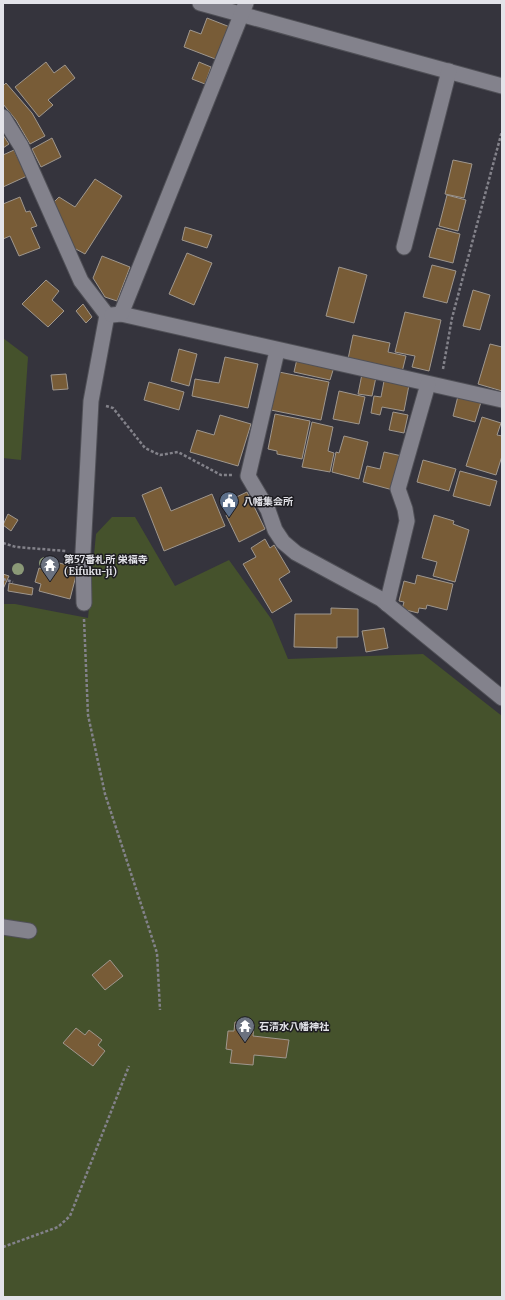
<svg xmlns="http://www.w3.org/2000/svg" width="505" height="1300" font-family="Merriweather,'Noto Sans JP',serif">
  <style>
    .green { fill: #45522c }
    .building { fill: #785c37; stroke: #9f978e }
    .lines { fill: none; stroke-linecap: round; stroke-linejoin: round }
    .minor-casing { stroke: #505057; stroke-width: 17 }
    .path { stroke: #83828a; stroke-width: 2.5; stroke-dasharray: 3 2; stroke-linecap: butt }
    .minor { stroke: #83828c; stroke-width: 15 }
    .tree { fill: #8b9977 }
    .labels { text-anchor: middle; stroke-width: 3; stroke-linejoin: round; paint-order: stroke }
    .poi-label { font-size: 10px; font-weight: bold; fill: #e3e3e9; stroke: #1d1c21; text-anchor: start }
  </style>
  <rect width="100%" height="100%" fill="#35343d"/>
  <g class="green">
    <path d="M3,338L28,357L21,460L3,458Z"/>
    <path d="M112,517H135L175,586L229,560L272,620L288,659L423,654L502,716V1297H3V604H15L88,618L96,534Z"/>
  </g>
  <g class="building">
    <path d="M207,18L230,27L218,60L184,47L190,30L201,34Z"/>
    <path d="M46,62L54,73L65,65L75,78L48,100L53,105L39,117L15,87Z"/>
    <path d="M199,62L211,67L205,84L192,79Z"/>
    <path d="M6,83L32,113L45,136L30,144L16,120L3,104V86Z"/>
    <path d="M3,135L9,144L3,148Z"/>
    <path d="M52,138L61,157L41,167L32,149Z"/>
    <path d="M14,150L27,176L3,187V155Z"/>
    <path d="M453,160L472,164L464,198L445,194Z"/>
    <path d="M95,179L122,196L85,254L74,248L54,202L59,197L75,207Z"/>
    <path d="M447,195L466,200L458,231L439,226Z"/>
    <path d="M20,197L26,212L30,211L37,226L31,228L40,248L19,256L10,236L3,239V204Z"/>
    <path d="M185,227L212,235L207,248L182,240Z"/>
    <path d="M437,228L460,234L453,263L429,257Z"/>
    <path d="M187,253L212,263L194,305L169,294Z"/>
    <path d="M102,256L130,267L117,301L105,297L93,278Z"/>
    <path d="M432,265L456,271L447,303L423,297Z"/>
    <path d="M339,267L367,275L354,323L326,316Z"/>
    <path d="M46,280L59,291L52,300L64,311L48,327L22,304Z"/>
    <path d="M473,290L490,295L480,330L463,326Z"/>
    <path d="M83,304L92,317L86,323L76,311Z"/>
    <path d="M405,312L441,320L429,371L412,367L415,356L395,352Z"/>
    <path d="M353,335L390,343L388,352L406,356L402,372L348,359Z"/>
    <path d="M490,344L502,347V391L478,384Z"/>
    <path d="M179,349L197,354L189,386L171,381Z"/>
    <path d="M225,357L258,364L248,408L192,396L195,379L219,383Z"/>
    <path d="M297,359L334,367L330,380L294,372Z"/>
    <path d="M279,372L329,382L321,420L271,410Z"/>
    <path d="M66,374L68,389L53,390L51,375Z"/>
    <path d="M362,374L376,377L372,396L358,394Z"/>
    <path d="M384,381L409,385L404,411L382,407L380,415L371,413L374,396L381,397Z"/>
    <path d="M149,382L184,392L179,410L144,400Z"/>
    <path d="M339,391L365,397L359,424L333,419Z"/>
    <path d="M458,396L481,402L475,422L453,416Z"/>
    <path d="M393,412L408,415L404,433L389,430Z"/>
    <path d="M275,414L310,421L302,459L277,454V451L268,449Z"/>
    <path d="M220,415L251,424L238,466L190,452L197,430L214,435Z"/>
    <path d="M482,417L501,423L497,435L502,436V456L496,475L466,466Z"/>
    <path d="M312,422L333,427L328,451L334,453L330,472L302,467Z"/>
    <path d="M344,436L368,442L359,479L332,472L336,452L339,453Z"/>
    <path d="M384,452L402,456L393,490L363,482L367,466L380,469Z"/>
    <path d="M423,460L456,469L449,491L417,482Z"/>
    <path d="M460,471L497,481L490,506L453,496Z"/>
    <path d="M161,487L171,511L212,494L225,526L164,551L142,495Z"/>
    <path d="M247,492L265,529L239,542L226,515L231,512L228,506L232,504L230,500Z"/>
    <path d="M8,514L18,520L11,531L3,525Z"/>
    <path d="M434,515L454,521L453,524L469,530L455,582L433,576L437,562L422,558Z"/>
    <path d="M265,539L270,548L274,545L290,572L279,579L292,601L272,613L243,564L256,557L251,548Z"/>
    <path d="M48,560L78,568L70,599L39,591L41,584L35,582L39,568L45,570Z"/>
    <path d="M3,574L9,576L3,589Z"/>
    <path d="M417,575L453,584L447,610L427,605L426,609L419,608L418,613L402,609L404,602L399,601L404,581L415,584Z"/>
    <path d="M9,583L33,588L32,595L8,591Z"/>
    <path d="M331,608L358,609V637H337V648L294,647L295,614H331Z"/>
    <path d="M384,628L388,648L366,652L362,631Z"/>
    <path d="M110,960L123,976L105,990L92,975Z"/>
    <path d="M235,1022L254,1024L253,1036L289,1040L286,1058L254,1055L253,1065L230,1063L232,1050L226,1049L228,1031H234Z"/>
    <path d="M76,1028L85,1035L89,1030L102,1040L98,1045L105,1051L93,1066L63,1043Z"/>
  </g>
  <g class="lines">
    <g class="minor-casing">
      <g id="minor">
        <path d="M200,3L502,86"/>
        <path d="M3,117L21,146L81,281L107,315L91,401L83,552L84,603"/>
        <path d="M404,247L449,71"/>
        <path d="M121,314L502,400"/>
        <path d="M112,315L121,314L246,3"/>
        <path d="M277,351L248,476L268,510L275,530L283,542L296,553L381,599L502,698"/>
        <path d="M387,604L407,521L405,509L398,489L428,384"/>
        <path d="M3,927L29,931"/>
      </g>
    </g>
    <g class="path">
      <path d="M443,369L452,318L502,131"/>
      <path d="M106,406L113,408L145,448L160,455L178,452L221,475H232"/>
      <path d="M3,543L16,547L66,551"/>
      <path d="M3,579L13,582"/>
      <path d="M84,619L88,715L105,794L157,953L160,1010"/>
      <path d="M3,1247L58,1227L70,1216L129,1066"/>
    </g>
    <use href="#minor" class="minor"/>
  </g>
  <g class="tree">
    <circle cx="45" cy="563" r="6"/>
    <circle cx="18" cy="569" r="6"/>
  </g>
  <defs>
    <g id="civic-pin" transform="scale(1)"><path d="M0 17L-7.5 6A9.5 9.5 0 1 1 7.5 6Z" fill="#5c6f8a" stroke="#1d1c21"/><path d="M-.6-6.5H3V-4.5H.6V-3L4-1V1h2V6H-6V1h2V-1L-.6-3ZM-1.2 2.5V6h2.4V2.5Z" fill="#fff"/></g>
    <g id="temple-pin" transform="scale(1)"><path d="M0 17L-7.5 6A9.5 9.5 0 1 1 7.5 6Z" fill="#6b7280" stroke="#1d1c21"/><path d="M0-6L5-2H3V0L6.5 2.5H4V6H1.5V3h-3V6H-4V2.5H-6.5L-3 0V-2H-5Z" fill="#fff"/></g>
  </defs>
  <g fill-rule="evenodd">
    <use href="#civic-pin" x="229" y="501"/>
    <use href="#temple-pin" x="50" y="565"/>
    <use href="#temple-pin" x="245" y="1026"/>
  </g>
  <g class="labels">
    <g class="poi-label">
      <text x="243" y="505">八幡集会所</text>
      <text x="64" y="563">第57番札所 栄福寺<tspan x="64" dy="12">(Eifuku-ji)</tspan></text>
      <text x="259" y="1030">石清水八幡神社</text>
    </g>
  </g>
  <rect width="505" height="1300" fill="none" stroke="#e3e3e9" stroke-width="8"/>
</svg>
